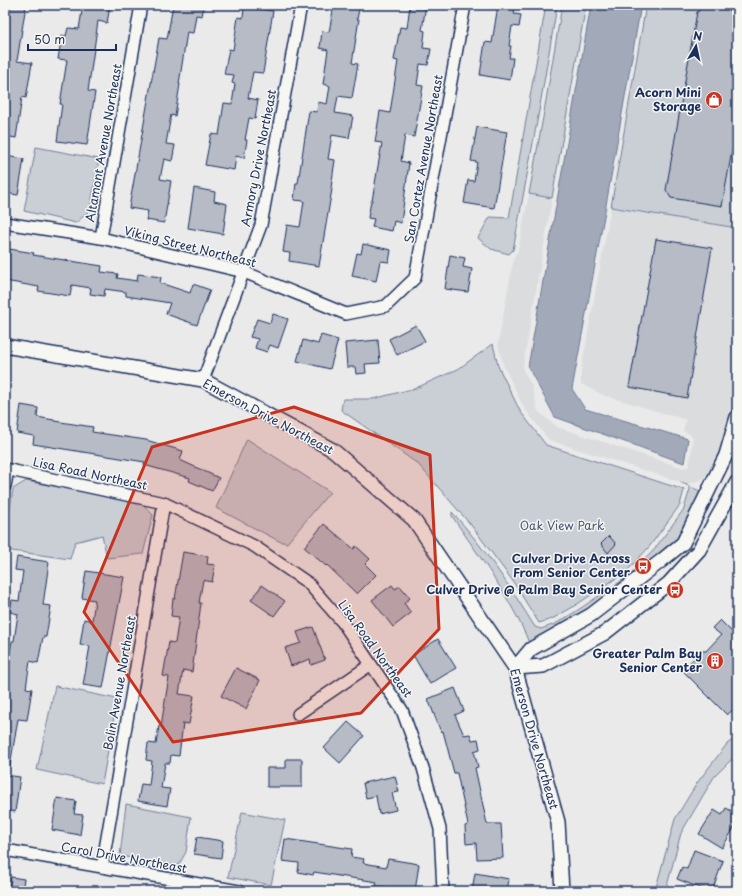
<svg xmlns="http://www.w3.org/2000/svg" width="742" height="896" font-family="'Playpen Sans',sans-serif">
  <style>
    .built { fill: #dadcde }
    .green { fill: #caced5; stroke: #727e9a }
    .water { fill: #a2aaba; stroke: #6c7995 }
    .building { fill: #b6bbc6; stroke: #1b2f5e }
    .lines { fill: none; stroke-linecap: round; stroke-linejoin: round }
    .minor-casing { stroke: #1b2f5e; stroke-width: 14 }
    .tertiary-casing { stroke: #1b2f5e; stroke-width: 16 }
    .minor { stroke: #f6f6f2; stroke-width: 11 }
    .tertiary { stroke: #f6f6f2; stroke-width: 13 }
    .marked { fill: #c8321e; fill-opacity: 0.2; stroke: #c8321e; stroke-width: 3; stroke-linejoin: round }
    .labels { text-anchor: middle; stroke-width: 3; stroke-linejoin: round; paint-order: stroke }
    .poi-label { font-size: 12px; font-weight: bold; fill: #1b2f5e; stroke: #f6f6f2; text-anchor: end }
    .street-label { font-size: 12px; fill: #1b2f5e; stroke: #f6f6f2 }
    .park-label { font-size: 12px; fill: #47577c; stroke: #f6f6f2 }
  </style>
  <rect width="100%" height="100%" fill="#e9eae9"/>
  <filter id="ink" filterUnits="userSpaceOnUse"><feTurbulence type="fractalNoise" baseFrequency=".025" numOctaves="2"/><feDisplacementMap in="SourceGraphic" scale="8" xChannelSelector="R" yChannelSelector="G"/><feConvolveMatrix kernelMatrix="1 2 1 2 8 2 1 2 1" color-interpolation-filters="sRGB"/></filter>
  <g filter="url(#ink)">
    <path class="built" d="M529,194L552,198L523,366V370L531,384L538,411L557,427L683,468L688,467L690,463L693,438L690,434L683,431L686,420L603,395L581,384V371L611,207L737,228V387L730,423L721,453L709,477L687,484L549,440L524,408L503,364L498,344L514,257L518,251Z"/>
    <g class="green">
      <path d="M546,5L557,6L539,111L513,250L509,254L491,249L478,238L490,217L509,218Z"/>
      <path d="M562,5H586L552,198L529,194L544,112Z"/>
      <path d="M646,5H737V228L611,207Z"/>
      <path d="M36,147L99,159L90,210L76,223L24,211Z"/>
      <path d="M493,344L498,366L520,411L546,445L684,490L680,505L649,547L627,571L573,607L552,619L539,623L512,580L471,525L418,464L341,410L343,399H373L416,388L458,369Z"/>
      <path d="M247,439L330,492L287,543L279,541L216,508Z"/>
      <path d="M26,481L141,502L153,515L143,554L107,558L102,535L75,542L70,559L5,550V542L13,489Z"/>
      <path d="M680,482L702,492L679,538L657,556L588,609L529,643C512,599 478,555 452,516V512C484,547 510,587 535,627L541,629L555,624L575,612L630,575L653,551L684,509L690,489L688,485Z"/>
      <path d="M55,686L117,699L102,784L37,770Z"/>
      <path d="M737,737V754L714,777L681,833L667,886L655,891L675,819L697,783L727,744Z"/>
      <path d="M126,804L191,817L186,852L178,866L120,856Z"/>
      <path d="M242,812L285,820L271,885L228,877Z"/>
    </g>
    <path class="water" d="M591,5H641L605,211L572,389L585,409L688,439L684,463L555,417L528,367Z"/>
    <g class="building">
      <path d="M11,5H26L17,61L32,63L26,98L22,97L16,138L5,136V16L9,17Z"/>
      <path d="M83,5L110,6L107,23L98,21L88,91L95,92L87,145L57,141L62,104H60L67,60L58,59L62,35L66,36L68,28L79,29Z"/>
      <path d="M173,5H204L202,16L196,15L193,33L187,32L179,84H180L175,116L171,115L166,144L175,145L172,161L164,159L160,179L171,181L164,223L146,220L148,211L129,208L159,38L167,39Z"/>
      <path d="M334,5H360L357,19H359L352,63L358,64L352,98L338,96L335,113L353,116L349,138L332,135L328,159L335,160L331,188L332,189L319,266L289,261L290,253L283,252L287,225L300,227L304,201L294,200L296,183H298L309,111L317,112L318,102L327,104L330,86L323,84L328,50L320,48L322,31L329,32Z"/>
      <path d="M410,5H426L422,30L425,31L423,48L431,49L428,65L420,64L417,85L423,86L414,137L405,135L401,161L409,163L401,223L394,221L392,231L372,227L374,219L368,218L371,201H372L382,143L375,142L380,111L390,113L398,61L394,60L400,27L407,28Z"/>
      <path d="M498,5H515L514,14L521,15L519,27L512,26L509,46H511L509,58H513L510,80L480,75L485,42L492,43Z"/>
      <path d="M705,6L737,11V123L722,206L671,198L666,190L697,12Z"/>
      <path d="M244,7L273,11L263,73L253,72L248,98L258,100L255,119L249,118L245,140H247L244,158L236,156L234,170L205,165L211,134L219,135L224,103L232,104L235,84L232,83L234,75L224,74L229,49L233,50L238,17L243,18Z"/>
      <path d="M477,127L507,132L494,208L464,203L468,180L474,181L477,162L471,161Z"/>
      <path d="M5,156L24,159L18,195L5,193Z"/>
      <path d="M194,188L215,192L214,201L227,204L223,234L188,228Z"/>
      <path d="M656,239L712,248L687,398L629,387Z"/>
      <path d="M363,244L391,250L389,262L380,261L376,281L352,276L357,253L361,254Z"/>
      <path d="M9,249L34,253L33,255L102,266L101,272L118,274L117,278L137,281L138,274L161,277L160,283L190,293L193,284L210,290L197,325L166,314L170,303L126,296V292L105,289L104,296L90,294L91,288L72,285L70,296L38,291L39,287L5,281V256L8,257Z"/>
      <path d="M450,255L465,258L463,267L472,269L468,292L445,289Z"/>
      <path d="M273,314L288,319L278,348L270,345L267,352L255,348L258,339L250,337L257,319L270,323Z"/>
      <path d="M416,325L425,341L397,355L389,339Z"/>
      <path d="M321,335L338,340L330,369L297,361L303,340L318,344Z"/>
      <path d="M378,340L380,363L365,364L366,373L356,374L355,367H347L345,343Z"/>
      <path d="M21,405L38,408L37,417L54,420V421L93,427L92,432L146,440L183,451L180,460L219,478L212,491L189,481L190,478L144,465L145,462L33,444L34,436L17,433Z"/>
      <path d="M324,524L354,549L356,546L370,559L365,564L376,575L357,594L327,565L326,566L304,547Z"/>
      <path d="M609,536L616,544L608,553L601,544Z"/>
      <path d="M183,552L208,556L207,564L215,565L212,582L203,580L199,603H201L192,672L183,670L179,694L194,696L189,724L183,723L179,756L171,755L170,763H165L161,788L170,789L167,806L138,801L141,784L149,785L152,761L146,760L148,743L156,744L159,726H161L169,677L163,676L169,642L175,643L179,617L171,616L173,599H175Z"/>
      <path d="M17,557L49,562L43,605L51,606L46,637H43L38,663L30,661L26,688L32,689L27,720L18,719L10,766L5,765V725L8,704H5V657L9,658L12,641H14L18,614L10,612L12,600L19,601L23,571L15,570Z"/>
      <path d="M86,571L124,577L103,688L83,685L90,646L80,645L84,619L92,621L95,600L82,598Z"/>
      <path d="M262,585L285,601L274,616L251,600Z"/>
      <path d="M392,585L395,589L400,586L410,598L404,603L411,613L393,627L372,600Z"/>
      <path d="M720,620L732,632L737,626V706L727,715L682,670L702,651H706L721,635L712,628Z"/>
      <path d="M313,627L325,660L311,665L310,659L291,666L285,648L301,643L297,632Z"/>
      <path d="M438,639L456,668L430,684L413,655Z"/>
      <path d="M236,668L260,680L246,709L221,696Z"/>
      <path d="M455,688L464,711L455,715L464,735L470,734L472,740L478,739L480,749L474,751L478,767L475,768L487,824H501L503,858L477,859L476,843L466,844L465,826L468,825L457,773H454L443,731L441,732L428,699Z"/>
      <path d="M348,722L364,736L340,763L324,748Z"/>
      <path d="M286,759H302V787H267V768H286Z"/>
      <path d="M5,775L20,777L15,812L5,810Z"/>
      <path d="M395,776L399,792L392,793L396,810L379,814L376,796L366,798L363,783Z"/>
      <path d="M57,798L76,801L74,814L83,815L80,835L52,830Z"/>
      <path d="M726,808L737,814V823L722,848L699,834L714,810L722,815Z"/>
      <path d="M197,837L223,841L221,858L194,854Z"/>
      <path d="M285,839L352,849L351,857L364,859L363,863L386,867L388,859L419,864L415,891L376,886L377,882L314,872L313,875L298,872L299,863L282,861Z"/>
      <path d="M694,850L723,861L712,891H708L677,879L682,867L687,869Z"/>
      <path d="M475,873L509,879L507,891H472Z"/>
      <path d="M11,877L24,879L22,891H8Z"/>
    </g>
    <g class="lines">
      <g class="minor-casing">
        <g id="minor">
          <path d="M5,223L101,238L244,272L346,314L386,306L415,278L465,5"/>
          <path d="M101,238L141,5"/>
          <path d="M203,380L261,225L301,5"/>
          <path d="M5,469L164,503L254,546L308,583L343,623L402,710L423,768L440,829L443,891"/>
          <path d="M5,486L8,470"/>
          <path d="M298,714L370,665"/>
          <path d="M5,850L239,891"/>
          <path d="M102,867L164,503"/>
        </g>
      </g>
      <g class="tertiary-casing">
        <g id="tertiary">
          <path d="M5,346L203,380L333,450L414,520L515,668L558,822L562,891"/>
          <path d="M515,668L531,649L591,615L661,561L683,543L726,455L737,417"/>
          <path d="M515,668L543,666L605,633L669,583L699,550L737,482"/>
        </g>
      </g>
      <use href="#minor" class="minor"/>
      <use href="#tertiary" class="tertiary"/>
    </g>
  </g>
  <path class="marked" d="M294,407L430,455L439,629L361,713L173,742L84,612L152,447Z"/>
  <defs>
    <g id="shop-disc" transform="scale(0.9)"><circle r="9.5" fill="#c8321e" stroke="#f6f6f2"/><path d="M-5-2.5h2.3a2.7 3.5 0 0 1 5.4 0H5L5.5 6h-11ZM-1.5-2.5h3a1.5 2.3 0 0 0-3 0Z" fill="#fff"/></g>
    <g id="bus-disc" transform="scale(0.9)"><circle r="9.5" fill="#c8321e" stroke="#f6f6f2"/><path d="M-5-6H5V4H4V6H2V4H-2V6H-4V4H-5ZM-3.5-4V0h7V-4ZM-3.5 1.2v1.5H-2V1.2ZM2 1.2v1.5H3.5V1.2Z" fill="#fff"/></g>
    <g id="building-disc" transform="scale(0.9)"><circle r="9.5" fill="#c8321e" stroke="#f6f6f2"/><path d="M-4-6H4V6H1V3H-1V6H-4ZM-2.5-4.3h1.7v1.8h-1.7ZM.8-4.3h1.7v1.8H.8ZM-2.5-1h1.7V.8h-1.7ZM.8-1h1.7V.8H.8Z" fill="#fff"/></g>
  </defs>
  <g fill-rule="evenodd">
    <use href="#shop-disc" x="714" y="100"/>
    <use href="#bus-disc" x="643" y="566"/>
    <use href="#bus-disc" x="675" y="590"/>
    <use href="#building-disc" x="715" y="661"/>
  </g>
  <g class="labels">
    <g class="poi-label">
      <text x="701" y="97">Acorn Mini<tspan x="701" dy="14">Storage</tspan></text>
      <text x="630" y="563">Culver Drive Across<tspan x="630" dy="14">From Senior Center</tspan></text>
      <text x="662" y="594">Culver Drive @ Palm Bay Senior Center</text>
      <text x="702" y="658">Greater Palm Bay<tspan x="702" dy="14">Senior Center</tspan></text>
    </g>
    <g class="street-label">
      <text transform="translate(104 143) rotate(-80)" y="4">Altamont Avenue Northeast</text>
      <text transform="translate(259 158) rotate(-79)" y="4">Armory Drive Northeast</text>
      <text transform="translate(424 159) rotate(-80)" y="4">San Cortez Avenue Northeast</text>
      <text transform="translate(190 247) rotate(14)" y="4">Viking Street Northeast</text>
      <text transform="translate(268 417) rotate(28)" y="4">Emerson Drive Northeast</text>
      <text transform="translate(90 474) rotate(12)" y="4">Lisa Road Northeast</text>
      <text transform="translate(375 649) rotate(54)" y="4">Lisa Road Northeast</text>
      <text transform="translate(120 683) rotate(-80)" y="4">Bolin Avenue Northeast</text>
      <text transform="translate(534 739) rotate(74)" y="4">Emerson Drive Northeast</text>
      <text transform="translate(124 858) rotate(10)" y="4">Carol Drive Northeast</text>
    </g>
    <g class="park-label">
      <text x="562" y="530">Oak View Park</text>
    </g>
  </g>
  <rect width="742" height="896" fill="none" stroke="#f6f6f2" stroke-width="20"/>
  <rect x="10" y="10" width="722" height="876" fill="none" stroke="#1b2f5e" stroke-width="1.5" filter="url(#ink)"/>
  <g transform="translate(696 46) rotate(9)" stroke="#f6f6f2" stroke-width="3" paint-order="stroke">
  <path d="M0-3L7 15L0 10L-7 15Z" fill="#1b2f5e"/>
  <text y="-6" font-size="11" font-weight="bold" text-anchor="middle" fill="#1b2f5e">N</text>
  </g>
  <path d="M28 44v6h88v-6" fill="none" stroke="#1b2f5e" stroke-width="2"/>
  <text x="34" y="44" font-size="12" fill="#1b2f5e" stroke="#f6f6f2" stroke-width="3" paint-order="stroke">50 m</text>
</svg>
